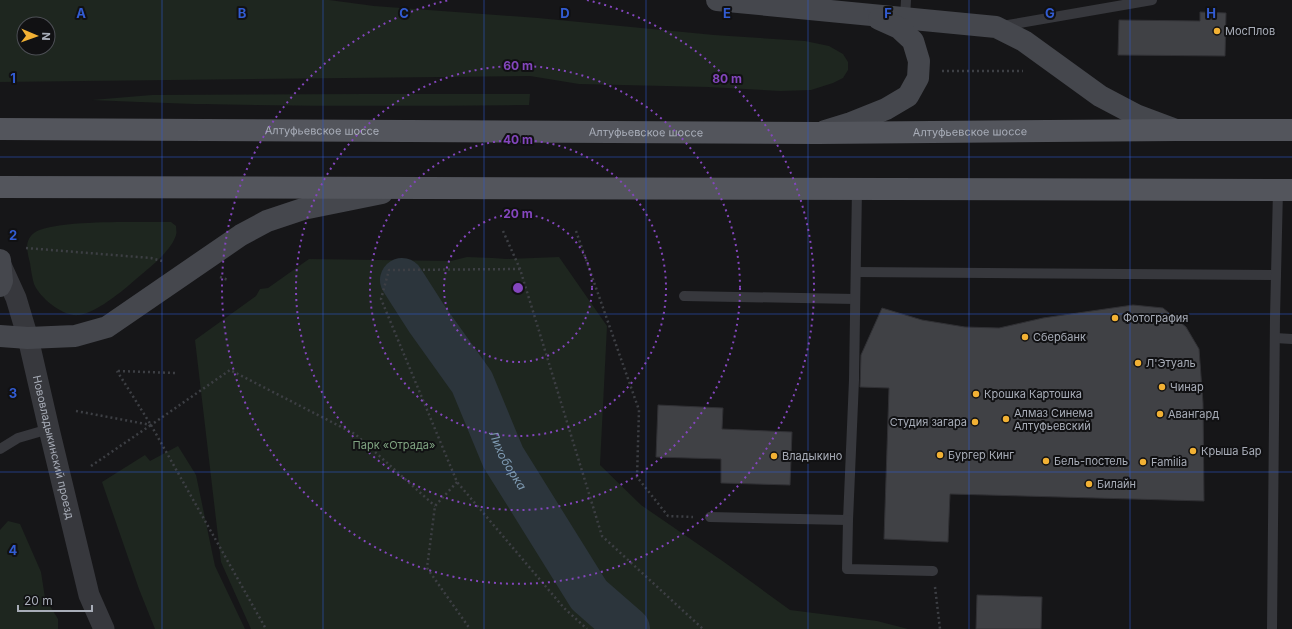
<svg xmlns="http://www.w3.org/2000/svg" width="1292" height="629" font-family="Inter,sans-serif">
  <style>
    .green { fill: #1e261f; fill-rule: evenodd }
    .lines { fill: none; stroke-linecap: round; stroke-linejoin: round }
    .river { stroke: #2c353c; stroke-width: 44 }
    .building { fill: #404145; stroke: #303034 }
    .path { stroke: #3d3f44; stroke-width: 2.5; stroke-dasharray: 2 3; stroke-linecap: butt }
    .service { stroke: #37383d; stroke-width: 10 }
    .minor { stroke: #37383d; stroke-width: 21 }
    .secondary { stroke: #45474d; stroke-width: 22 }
    .primary { stroke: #53555c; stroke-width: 22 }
    .grid { fill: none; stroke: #325cd3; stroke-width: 1; stroke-opacity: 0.55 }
    .ring { fill: none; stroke: #8446be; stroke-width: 2; stroke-dasharray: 2 4 }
    .poi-dot { fill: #f2b134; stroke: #111113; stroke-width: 1.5 }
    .labels { text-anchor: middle; stroke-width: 4; stroke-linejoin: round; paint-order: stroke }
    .poi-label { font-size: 11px; fill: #a8adb8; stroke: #111113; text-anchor: start }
    .street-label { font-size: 11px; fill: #a8adb8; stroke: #111113 }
    .park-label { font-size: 11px; fill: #7fa381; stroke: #111113 }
    .water-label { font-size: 12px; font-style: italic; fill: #7f9bb3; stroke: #111113 }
    .grid-label { font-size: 13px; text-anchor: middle; font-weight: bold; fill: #325cd3; stroke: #111113; stroke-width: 4; stroke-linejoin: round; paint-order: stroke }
    .centre { fill: #8446be; stroke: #111113; stroke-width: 2 }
    .ring-label { font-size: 12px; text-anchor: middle; font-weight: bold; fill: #8446be; stroke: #111113; stroke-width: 4; stroke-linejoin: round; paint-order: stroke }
  </style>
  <rect width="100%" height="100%" fill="#161618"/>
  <g class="green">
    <path d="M0,0H329L374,6L538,18L714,35L805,41L829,46L843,54L848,62V70L843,78L833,83L811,90L780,91L708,87L579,84L530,76L0,82ZM24,24H48V48H24Z"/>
    <path d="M367,94H530L529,105C383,106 237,107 92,100L152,95Z"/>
    <path d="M155,222H171L176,226C176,229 177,232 176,235C172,249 153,265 142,274C127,287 99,312 79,315C63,317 40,298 34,284C32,277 31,270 30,263C27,251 24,241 34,233C50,220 132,222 155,222Z"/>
    <path d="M467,257L493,258L506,259L559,257L607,326L600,465L641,505L724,562L790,610L877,621L908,629H251L221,562L195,340L256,296L260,289L268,288L309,259L451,261Z"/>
    <path d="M178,446L196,475L215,566L245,629H155L139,589L102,482L145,455L150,461Z"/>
    <path d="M8,521L20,524L41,572L45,598L58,619V629H0V530Z"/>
  </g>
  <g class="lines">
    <path class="river" id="s1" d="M402,280L427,319L472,382L503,457L589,595L628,629"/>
  </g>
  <g class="building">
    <path d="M1200,12L1226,13L1225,56L1118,55L1119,20L1200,21Z"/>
    <path d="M1133,305L1163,308L1186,327L1199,349L1203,403L1204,501L950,494L948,542L884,539L889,388L860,387L861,355L882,308L922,320L965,327L999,328L1043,318Z"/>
    <path d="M658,405L723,408L722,429L792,432L790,485L721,483V459L656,457Z"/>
    <path d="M977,595L1042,597L1041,629H976Z"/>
  </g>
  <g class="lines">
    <g class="path">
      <path d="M942,71H1023"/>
      <path d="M503,231L520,269L602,536L703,629"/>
      <path d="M576,231L639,410L637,477L668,516L693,517"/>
      <path d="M26,248L151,258L162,261"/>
      <path d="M520,269L389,270L381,299L457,482L564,608L587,629"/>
      <path d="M220,277L228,280"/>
      <path d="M118,371L175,373"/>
      <path d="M76,411L151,425L230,370L355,434L435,506"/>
      <path d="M151,425L266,629"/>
      <path d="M91,466L151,425L117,371"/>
      <path d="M457,482L435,506L427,568L470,629"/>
      <path d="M935,587L940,629"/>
    </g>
    <g class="service">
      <path d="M905,18L906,0"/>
      <path d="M1002,26L1152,0"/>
      <path d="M856,272L1276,275"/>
      <path d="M684,296L855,299"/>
      <path d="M1275,338L1292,339"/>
      <path d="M0,449L18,438L49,429"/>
      <path d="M710,517L848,520L854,380L857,188"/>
      <path d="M848,520L847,569L933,571"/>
      <path d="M1272,629L1275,317L1278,190"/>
    </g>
    <path class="minor" id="s2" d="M1,265L16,298L28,338L49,429L89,595L104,629"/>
    <g class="secondary">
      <path d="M717,0L996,27L1024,41L1100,96L1136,115L1176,130"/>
      <path d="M825,131L851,123L886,109L908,96L918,78L919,61L913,41L899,28L879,19"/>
      <path d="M0,260L2,281L0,286"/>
      <path d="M0,336L28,338L75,336L107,327L241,235L267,221L303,209L382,193"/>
    </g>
    <g class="primary">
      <path id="s3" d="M0,129L818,133L1176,130H1292"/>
      <path d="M0,187L1292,190"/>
    </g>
  </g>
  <path class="grid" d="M162,0V629M323,0V629M484,0V629M646,0V629M808,0V629M969,0V629M1130,0V629M0,157H1292M0,314H1292M0,472H1292"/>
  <g class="ring">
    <circle cx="518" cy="288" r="74"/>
    <circle cx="518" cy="288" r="148"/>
    <circle cx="518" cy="288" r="222"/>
    <path d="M587 0A296 296 0 1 1 449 0"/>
  </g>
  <g class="poi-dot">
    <circle cx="1217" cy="31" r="4"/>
    <circle cx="1115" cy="318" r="4"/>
    <circle cx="1025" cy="337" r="4"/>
    <circle cx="1138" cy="363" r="4"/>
    <circle cx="1162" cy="387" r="4"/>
    <circle cx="976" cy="394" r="4"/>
    <circle cx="1160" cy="414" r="4"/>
    <circle cx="1006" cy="419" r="4"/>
    <circle cx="975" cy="422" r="4"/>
    <circle cx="1193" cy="451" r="4"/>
    <circle cx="940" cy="455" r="4"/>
    <circle cx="774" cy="456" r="4"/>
    <circle cx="1046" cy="461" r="4"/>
    <circle cx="1143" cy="462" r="4"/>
    <circle cx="1089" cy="484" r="4"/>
  </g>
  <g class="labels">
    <g class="poi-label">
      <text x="1225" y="35">МосПлов</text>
      <text x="1123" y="322">Фотография</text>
      <text x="1033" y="341">Сбербанк</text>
      <text x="1146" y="367">Л'Этуаль</text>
      <text x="1170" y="391">Чинар</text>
      <text x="984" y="398">Крошка Картошка</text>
      <text x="1014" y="417">Алмаз Синема<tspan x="1014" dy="13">Алтуфьевский</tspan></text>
      <text x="1168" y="418">Авангард</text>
      <text x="967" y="426" text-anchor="end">Студия загара</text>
      <text x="1201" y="455">Крыша Бар</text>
      <text x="948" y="459">Бургер Кинг</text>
      <text x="782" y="460">Владыкино</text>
      <text x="1054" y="465">Бель-постель</text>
      <text x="1151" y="466">Familia</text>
      <text x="1097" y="488">Билайн</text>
    </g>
    <g class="street-label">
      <text dy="4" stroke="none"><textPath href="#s3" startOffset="322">Алтуфьевское шоссе</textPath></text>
      <text dy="4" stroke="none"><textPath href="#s3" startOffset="970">Алтуфьевское шоссе</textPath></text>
      <text dy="4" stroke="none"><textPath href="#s3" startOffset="646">Алтуфьевское шоссе</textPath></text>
      <text dy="4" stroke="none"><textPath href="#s2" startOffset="190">Нововладыкинский проезд</textPath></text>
    </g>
    <g class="park-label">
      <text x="394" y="449">Парк «Отрада»</text>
    </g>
    <g class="water-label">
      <text dy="4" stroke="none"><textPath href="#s1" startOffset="210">Лихоборка</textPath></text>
    </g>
  </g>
  <g class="grid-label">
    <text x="81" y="18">A</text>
    <text x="242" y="18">B</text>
    <text x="404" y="18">C</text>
    <text x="565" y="18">D</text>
    <text x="727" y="18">E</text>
    <text x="888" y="18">F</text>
    <text x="1050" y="18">G</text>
    <text x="1211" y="18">H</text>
    <text x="13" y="83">1</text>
    <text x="13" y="240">2</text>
    <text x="13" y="398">3</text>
    <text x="13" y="555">4</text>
  </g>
  <circle cx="518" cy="288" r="6" class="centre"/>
  <g class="ring-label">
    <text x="518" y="70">60 m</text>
    <text x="727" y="83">80 m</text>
    <text x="518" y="144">40 m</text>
    <text x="518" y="218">20 m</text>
  </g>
  <g transform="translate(36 36) rotate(92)"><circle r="19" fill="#111113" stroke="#4d4f55"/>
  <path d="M0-3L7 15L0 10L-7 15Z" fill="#f2b134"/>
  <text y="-6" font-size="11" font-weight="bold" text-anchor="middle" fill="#a8adb8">N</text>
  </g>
  <path d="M18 605v6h74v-6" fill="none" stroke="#a8adb8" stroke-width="2"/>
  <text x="24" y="605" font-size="12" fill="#a8adb8" stroke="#111113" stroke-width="3" paint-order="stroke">20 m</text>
</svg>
